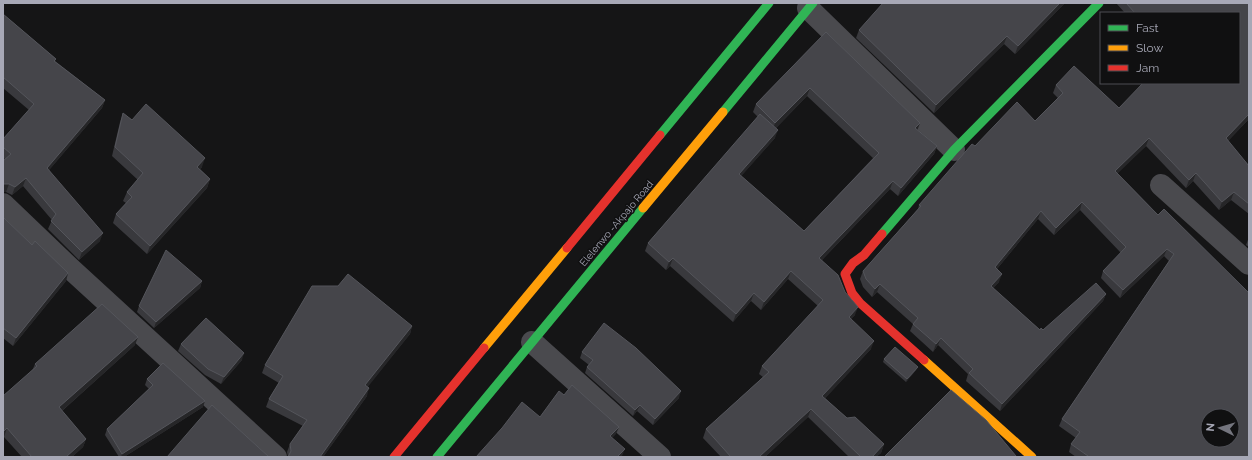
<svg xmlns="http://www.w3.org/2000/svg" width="1252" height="460" font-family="Raleway,sans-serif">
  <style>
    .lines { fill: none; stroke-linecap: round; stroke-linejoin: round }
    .street { stroke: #4a4a4e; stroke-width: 22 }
    .fast { stroke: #30b455; stroke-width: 9 }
    .slow { stroke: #ff9f0a; stroke-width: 9 }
    .jam { stroke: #e5322d; stroke-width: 9 }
    .wall { fill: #39393d; fill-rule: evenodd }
    .shaded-wall { fill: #262628 }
    .building { fill: #45454a; stroke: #54555b; fill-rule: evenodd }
    .labels { text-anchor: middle; stroke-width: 3; stroke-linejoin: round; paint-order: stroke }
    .street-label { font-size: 10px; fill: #a7a8b6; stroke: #101011 }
  </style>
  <rect width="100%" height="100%" fill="#151516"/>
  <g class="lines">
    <g class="street">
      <path d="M808,8L954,150"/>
      <path d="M1161,185L1249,264"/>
      <path d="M3,204L72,270L276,457"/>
      <path d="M532,342L660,457"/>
    </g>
    <g class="fast">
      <path d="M723,112L813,3"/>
      <path d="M660,135L769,3"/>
      <path d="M882,234L954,150L1099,3"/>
      <path d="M437,457L643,208"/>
    </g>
    <g class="slow">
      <path d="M643,208L723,112"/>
      <path d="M484,348L567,248"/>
      <path d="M924,360L1032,457"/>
    </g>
    <g class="jam">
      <path d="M882,234L864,255L853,263L845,274L852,293L860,303L924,360"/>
      <path d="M567,248L660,135"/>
      <path d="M394,457L484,348"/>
    </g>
  </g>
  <g class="wall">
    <path d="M1065,3L1015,54L1004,44L934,113L856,38L859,30Z"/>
    <path d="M1116,3H1249V119L1228,141L1249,166V214L1231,200L1219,210L1193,181L1186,188L1146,146L1117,173L1158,215L1164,209L1249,457H1076L1069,452L1071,444L1076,438L1059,426L1062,419L1169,261L1164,256L1120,298L1101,278L1103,271L1121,253L1080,210L1054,235L1038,219L997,269L999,282L993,288L1040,330H1043L1106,294L1103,301L1000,411L966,381L968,374L938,345L933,352L910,331L913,324L877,292L872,297L863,287L860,279L863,271L918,209L919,205L975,146L1035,121L1058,98L1053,93L1056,85L1119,108L1239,13H1125Z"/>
    <path d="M3,14L56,59L55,61L105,100L102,108L49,170L100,241L79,260L48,229L52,220L23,186L12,195L6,192H3V161L5,159L3,158V139L29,110L3,88Z"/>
    <path d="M826,32L920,123L917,129L937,146L934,154L898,196L890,189L822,260L855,315L851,319L871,349L825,398L847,418L884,444L881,453L876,457H849L808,417L765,457H721L703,438L706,429L763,377L759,374L762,366L818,306L788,279L761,310L751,301L733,322L670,266L666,270L645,251L648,243L758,117L753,112L756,104ZM807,96L873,158L804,231L741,176L775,138L776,128Z"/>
    <path d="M123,113L132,120L202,167L200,169L210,179L207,188L147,254L113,223L116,214L126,203L123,201L127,192L138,180L112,156L120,122Z"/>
    <path d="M3,217L32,245L68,273L66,281L13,346L3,338Z"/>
    <path d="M1249,237V247L1246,245Z"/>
    <path d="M202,281L200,288L154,328L137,312L139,306Z"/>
    <path d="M412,326L410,334L367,387V396L323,457H288L287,452L290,444L303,426L266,407L269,399L279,383L262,373L265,365Z"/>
    <path d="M181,344L242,360L221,384L205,375L178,351Z"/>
    <path d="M135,345L62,411L86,439L83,447L72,457H22L4,437L3,438V396L32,371L35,364Z"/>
    <path d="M582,352L679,398L653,425L637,411L633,416L585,373L587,367L589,365L580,358Z"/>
    <path d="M884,359L916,370L906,382L883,362Z"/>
    <path d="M147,379L203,407L124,457H119L105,435L107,429L149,389L145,385Z"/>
  </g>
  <g class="shaded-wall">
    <path d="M1060,3H1065L1015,54L1018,46Z"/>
    <path d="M1007,36L1004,44L934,113L936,105Z"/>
    <path d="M810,88L807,96L772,132L775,123Z"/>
    <path d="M105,100L102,108L44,176L47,168Z"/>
    <path d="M1249,114V119L1223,146L1226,138Z"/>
    <path d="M920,123L917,131L915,128Z"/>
    <path d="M778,130L775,138L736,182L739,174Z"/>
    <path d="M1149,138L1146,146L1112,179L1115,171Z"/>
    <path d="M937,146L934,154L898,196L901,188Z"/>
    <path d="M205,158L202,167L194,175L197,167Z"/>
    <path d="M1196,173L1193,181L1186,188L1189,180Z"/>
    <path d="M26,178L23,186L12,195L15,187Z"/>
    <path d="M210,179L207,188L147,254L150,246Z"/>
    <path d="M893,181L890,189L816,266L819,258Z"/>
    <path d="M3,184H9L6,192H3Z"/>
    <path d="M1234,192L1231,200L1219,210L1222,202Z"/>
    <path d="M1082,202L1080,210L1054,235L1056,228Z"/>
    <path d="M1041,211L1038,219L992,275L995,267Z"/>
    <path d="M103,233L100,241L79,260L82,252Z"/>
    <path d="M1167,249L1164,256L1120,298L1123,290Z"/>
    <path d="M673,258L670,266L666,270L669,262Z"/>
    <path d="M791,271L788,279L761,310L764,302Z"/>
    <path d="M68,273L66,281L13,346L16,338Z"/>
    <path d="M1002,274L999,282L988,294L991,286Z"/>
    <path d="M202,281L200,288L154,328L156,322Z"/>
    <path d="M880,284L877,292L872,297L875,289Z"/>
    <path d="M754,293L751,301L733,322L736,314Z"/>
    <path d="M1106,294L1103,301L1000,411L1002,404Z"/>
    <path d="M858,307L855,315L846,325L849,317Z"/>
    <path d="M412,326L410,334L363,393L365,385Z"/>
    <path d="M138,337L135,345L56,416L59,407Z"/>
    <path d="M941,338L938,345L933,352L936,344Z"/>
    <path d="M874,341L871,349L820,404L822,396Z"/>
    <path d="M244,353L242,360L221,384L224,377Z"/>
    <path d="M918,367L916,370L906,382L907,379Z"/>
    <path d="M369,388L367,396L323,457H320Z"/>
    <path d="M681,391L679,398L653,425L655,419Z"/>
    <path d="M205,401L203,407L124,457H121L122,454Z"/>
    <path d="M640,405L637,411L633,416L635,410Z"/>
    <path d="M811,409L808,417L765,457H759Z"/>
    <path d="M619,427L616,434L608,443L610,436Z"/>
    <path d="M7,428L4,437L3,438V432Z"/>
    <path d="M86,439L83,447L72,457H66Z"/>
    <path d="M884,444L881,453L876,457H872Z"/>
    <path d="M625,449L622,456L621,457H617Z"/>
  </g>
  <g class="building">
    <path d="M883,3H1060L1018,46L1007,36L936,105L859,30Z"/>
    <path d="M1126,3H1249V114L1226,138L1249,166V172L1248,173H1249V204L1234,192L1222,202L1196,173L1189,180L1149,138L1115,171L1158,215L1164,209L1249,293V457H1087L1088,456L1071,444L1080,432L1062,419L1174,254L1167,249L1123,290L1103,271L1126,247L1082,202L1056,228L1041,211L995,267L1002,274L991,286L1040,330L1041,328L1043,330L1096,283L1106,294L1002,404L969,373L973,369L941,338L936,344L913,324L918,318L880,284L875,289L866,279L863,271L921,206L919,205L966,151L972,144L975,146L1017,102L1035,121L1063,93L1056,85L1074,66L1119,108L1143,83H1239V13H1135ZM1208,416H1232V440H1208Z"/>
    <path d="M3,14L56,59L54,61L105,100L47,168L103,233L82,252L51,221L56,214L26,178L15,187L9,184H3V161L11,154L3,147V139L34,104L3,77Z"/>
    <path d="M826,32L920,123L915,128L937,146L901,188L893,181L819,258L838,275L845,292L858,307L849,317L874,341L822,396L847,418L855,417L884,444L872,457H861L811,409L759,457H731L706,429L769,372L762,366L823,300L791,271L764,302L754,293L736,314L673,258L669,262L648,243L760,114L778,130L739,174L804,231L879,153L810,88L775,123L756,104Z"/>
    <path d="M146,104L205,158L197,167L210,179L150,246L116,214L132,197L127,192L143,173L115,147L123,113L132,120Z"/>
    <path d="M3,217L32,245L35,241L68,273L16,338L3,328Z"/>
    <path d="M166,250L202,281L156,322L139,306Z"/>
    <path d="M348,274L412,326L365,385L369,388L320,457H288L291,451L290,444L307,420L269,399L283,376L265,365L312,286H338Z"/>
    <path d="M102,304L138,337L59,407L86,439L66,457H32L7,428L3,432V396L37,366L35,364Z"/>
    <path d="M206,318L244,353L224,377L208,369L181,344Z"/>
    <path d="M604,323L636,348L681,391L655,419L640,405L635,410L587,367L593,360L582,352Z"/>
    <path d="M895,347L918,367L907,379L884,359Z"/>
    <path d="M163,363L205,401L122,454L107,429L153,385L147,379Z"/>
    <path d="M572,385L619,427L610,436L625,449L617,457H476L502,428L522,402L540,417L559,391L564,395Z"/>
    <path d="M951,390L986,420L1016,456L1015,457H886L885,456Z"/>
    <path d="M212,405L269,457H167Z"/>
  </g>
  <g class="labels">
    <g class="street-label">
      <text transform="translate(616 223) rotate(-50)" y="4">Elelenwo -Akpajo Road</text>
    </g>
  </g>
  <rect width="1252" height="460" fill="none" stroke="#a7a8b6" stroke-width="8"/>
  <rect x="1100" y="12" width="140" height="72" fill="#101011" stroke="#4c4d53"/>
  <rect x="1108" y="25" width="20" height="6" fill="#30b455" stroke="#4c4d53"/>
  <text x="1136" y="32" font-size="12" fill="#a7a8b6">Fast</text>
  <rect x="1108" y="45" width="20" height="6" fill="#ff9f0a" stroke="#4c4d53"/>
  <text x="1136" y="52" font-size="12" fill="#a7a8b6">Slow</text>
  <rect x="1108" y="65" width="20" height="6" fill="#e5322d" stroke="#4c4d53"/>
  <text x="1136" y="72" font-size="12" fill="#a7a8b6">Jam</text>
  <g transform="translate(1220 428) rotate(275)"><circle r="19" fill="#101011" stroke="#4c4d53"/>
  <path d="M0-3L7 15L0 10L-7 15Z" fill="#74757e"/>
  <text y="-6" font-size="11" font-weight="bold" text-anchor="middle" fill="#a7a8b6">N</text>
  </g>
</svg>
